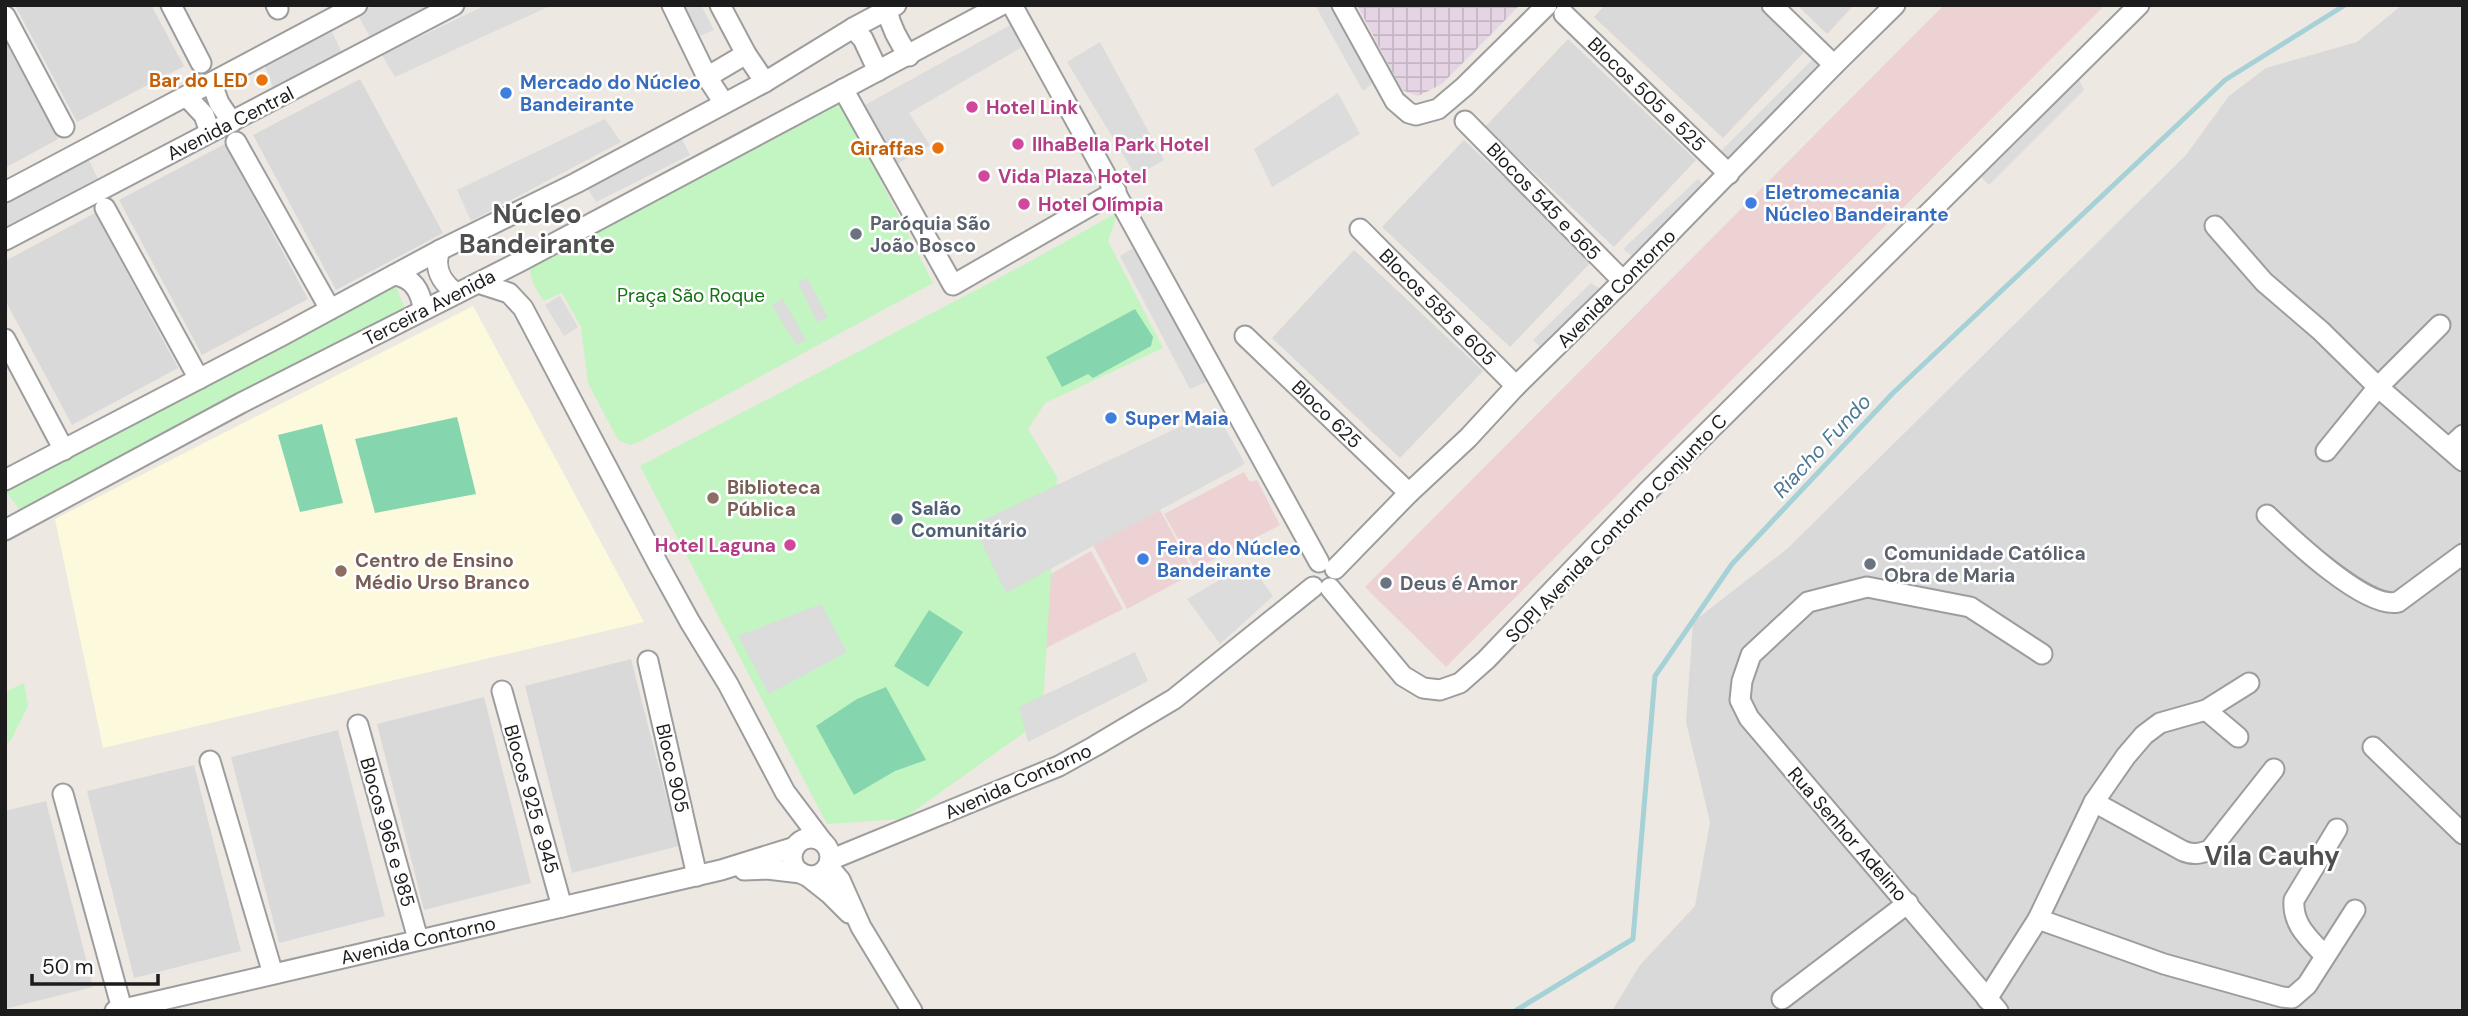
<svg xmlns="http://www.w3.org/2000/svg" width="2468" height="1016" font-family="'DM Sans',sans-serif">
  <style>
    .residential { fill: #dad9d9 }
    .commercial { fill: #edd2d4 }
    .industrial { fill: url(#industrial-grid) }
    .education { fill: #fcf9dc }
    .park { fill: #c2f5c1 }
    .pitch { fill: #85d6af }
    .parking { fill: #dcdcdc }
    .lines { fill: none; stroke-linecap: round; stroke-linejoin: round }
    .stream { stroke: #a5d1d7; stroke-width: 5 }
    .minor-casing { stroke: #9d9d9d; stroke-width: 23 }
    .minor { stroke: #fff; stroke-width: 19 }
    .food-dot { fill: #e8710a; stroke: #fff; stroke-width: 2.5 }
    .shop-dot { fill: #3f7fe0; stroke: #fff; stroke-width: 2.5 }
    .hotel-dot { fill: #d1479c; stroke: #fff; stroke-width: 2.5 }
    .worship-dot { fill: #6b7280; stroke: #fff; stroke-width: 2.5 }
    .education-dot { fill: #8d6e63; stroke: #fff; stroke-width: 2.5 }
    .service-dot { fill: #5c6f8a; stroke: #fff; stroke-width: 2.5 }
    .labels { text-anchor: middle; stroke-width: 5; stroke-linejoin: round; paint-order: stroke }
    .food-label { font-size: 19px; font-weight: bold; fill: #c56008; stroke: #fff; text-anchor: end }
    .shop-label { font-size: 19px; font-weight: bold; fill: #366cbe; stroke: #fff; text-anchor: start }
    .street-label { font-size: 19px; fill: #1c1c1c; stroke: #fff }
    .hotel-label { font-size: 19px; font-weight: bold; fill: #b23c85; stroke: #fff; text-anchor: start }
    .worship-label { font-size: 19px; font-weight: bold; fill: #5b616d; stroke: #fff; text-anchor: start }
    .park-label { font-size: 19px; fill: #157113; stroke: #fff }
    .education-label { font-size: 19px; font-weight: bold; fill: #785e54; stroke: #fff; text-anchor: start }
    .service-label { font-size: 19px; font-weight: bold; fill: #4e5e75; stroke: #fff; text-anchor: start }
    .water-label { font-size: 21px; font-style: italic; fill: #4a7895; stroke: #fff }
    .district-label { font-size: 26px; font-weight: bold; fill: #4f4f4f; stroke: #fff }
  </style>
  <defs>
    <pattern id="industrial-grid" width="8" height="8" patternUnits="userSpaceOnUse" patternTransform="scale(1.75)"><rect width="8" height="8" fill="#e5d5e4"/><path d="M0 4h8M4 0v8" fill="none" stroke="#c4b6c3"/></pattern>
  </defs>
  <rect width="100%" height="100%" fill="#ede8e2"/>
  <g class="residential">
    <path d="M15,5H151L184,66L77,122Z"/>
    <path d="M1605,5H1757L1805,51L1723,138L1594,17Z"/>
    <path d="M1797,5H1854L1827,34Z"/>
    <path d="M2402,5H2463V1011H1612L1640,965L1695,906L1710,822L1686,722L1693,622L1788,548L2186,155L2229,96L2266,68L2357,42Z"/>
    <path d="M1568,39L1696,160L1614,247L1485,127Z"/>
    <path d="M5,41L58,139L5,168Z"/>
    <path d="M360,79L443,233L336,290L253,135Z"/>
    <path d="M1464,140L1593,260L1510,347L1382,227Z"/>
    <path d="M225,144L308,299L202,355L119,200Z"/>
    <path d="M95,213L178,368L72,425L5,300V261Z"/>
    <path d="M1354,250L1483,371L1400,458L1272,338Z"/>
    <path d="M631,659L679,846L572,873L525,686Z"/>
    <path d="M484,697L531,883L424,910L377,724Z"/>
    <path d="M338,730L385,916L279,943L231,757Z"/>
    <path d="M194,765L241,951L134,978L87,791Z"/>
    <path d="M46,801L93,987L5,1009V811Z"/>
  </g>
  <g class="commercial">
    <path d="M1944,5H2105L1446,667L1365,587Z"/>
    <path d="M1244,472L1250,482L1257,480L1280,525L1195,569L1164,514Z"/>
    <path d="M1160,510L1194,573L1127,609L1093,545Z"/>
    <path d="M1091,551L1123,609L1046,648L1016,594Z"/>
  </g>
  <path class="industrial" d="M1357,5H1520L1442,84L1418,96L1402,90Z"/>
  <path class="education" d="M473,306L644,622L103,748L55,519Z"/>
  <g class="park">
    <path d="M841,103L933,283L641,441L630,445L618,440L588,383L581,327L562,293L544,301C534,286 522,270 539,256Z"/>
    <path d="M1118,212L1108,241L1163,348L1045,403L1028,429L1057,477L1042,720L903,819L827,824L640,466L1022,266Z"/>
    <path d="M394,281L404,307L23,514L5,490Z"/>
    <path d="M24,683L28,706L10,742L5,744V692Z"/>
  </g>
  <g class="pitch">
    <path d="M1135,309L1153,337L1151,346L1093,378L1088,374L1062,387L1046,357Z"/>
    <path d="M457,417L476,494L375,513L355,439Z"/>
    <path d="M322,424L343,503L300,512L278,435Z"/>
    <path d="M929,610L963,632L928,687L894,666Z"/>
    <path d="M886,687L926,760L895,771L854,795L816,726L857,699Z"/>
  </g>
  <g class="parking">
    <path d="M375,5H433L371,39L358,15Z"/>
    <path d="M486,5L550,6L395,77L382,55Z"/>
    <path d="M678,5H701L714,30L695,38Z"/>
    <path d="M1315,5H1333L1374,82L1363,91Z"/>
    <path d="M1012,24L1024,46L909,113L930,145L895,165L863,106Z"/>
    <path d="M332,32L342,53L274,90L264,64Z"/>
    <path d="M1100,42L1164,160L1136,176L1067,62Z"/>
    <path d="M1815,57L1825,65L1730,162L1719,153Z"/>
    <path d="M2077,75L2084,90L1989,185L1978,174Z"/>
    <path d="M1338,93L1360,134L1272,187L1254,149Z"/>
    <path d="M605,119L621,142L471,221L457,190Z"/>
    <path d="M680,136L690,155L596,202L586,186Z"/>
    <path d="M87,156L99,181L5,232V201Z"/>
    <path d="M1698,179L1706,187L1632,256L1623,249Z"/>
    <path d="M1138,245L1209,381L1190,389L1120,256Z"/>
    <path d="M807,278L828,317L817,322L798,283Z"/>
    <path d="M1591,283L1602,290L1542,349L1533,340Z"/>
    <path d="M560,296L578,327L564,336L545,305Z"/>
    <path d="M783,299L806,340L796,345L772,305Z"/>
    <path d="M1215,410L1245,464L1006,593L973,525Z"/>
    <path d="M1249,563L1273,596L1220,644L1187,599Z"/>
    <path d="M821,604L847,652L769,694L738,636Z"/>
    <path d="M1135,652L1148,681L1028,742L1019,707Z"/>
  </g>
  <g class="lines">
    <path class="stream" d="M1515,1011L1633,939L1655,676L1732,564L1893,393L2225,80L2345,5"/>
    <g class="minor-casing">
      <g id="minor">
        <path d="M171,5L201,63"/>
        <path d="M276,5L278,9"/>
        <path d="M672,5L707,77L724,103"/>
        <path d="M720,5L746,54L765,82"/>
        <path d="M1012,5L1319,562"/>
        <path d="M1342,5L1395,101L1409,113L1416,115L1438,109L1464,87L1547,5"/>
        <path d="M1772,5L1834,65"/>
        <path d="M887,10C891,28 898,41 909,56"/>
        <path d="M1564,14L1729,174"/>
        <path d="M5,16L64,127"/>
        <path d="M853,28L863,39L878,71"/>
        <path d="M707,77L746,54"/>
        <path d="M212,84L219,103L232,122"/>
        <path d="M843,89L953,285L1116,191"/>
        <path d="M187,97L204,115L210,132"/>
        <path d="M1465,121L1623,281"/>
        <path d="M236,142L330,309"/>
        <path d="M5,192L357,5"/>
        <path d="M105,208L199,379"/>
        <path d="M2215,226L2264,282L2321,331L2378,387L2463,461"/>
        <path d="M1360,229L1516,386"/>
        <path d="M5,240L454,5"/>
        <path d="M440,250C433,268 441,282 456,293"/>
        <path d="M394,275C413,277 421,291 423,309"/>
        <path d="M478,283L509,293L523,308L658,564L690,622L728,684L785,792L822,841"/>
        <path d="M1245,336L1409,493"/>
        <path d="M5,339L64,450"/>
        <path d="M2449,448L2463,435"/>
        <path d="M2326,451L2378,387L2440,325"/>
        <path d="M5,480L281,336L440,250L576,183L765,82L853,28L896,5"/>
        <path d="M2267,515C2290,537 2366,610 2398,602L2463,554"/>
        <path d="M5,530L241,403L521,261L1001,5"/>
        <path d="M1335,569L1409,493L1468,438L1516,386L1623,281L1834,65L1895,5"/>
        <path d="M1330,588L1403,676L1423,688L1440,690L1460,683L1486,660L1647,492L2139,5"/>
        <path d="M648,661L697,876"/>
        <path d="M502,691L562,907"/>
        <path d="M2206,710L2238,737"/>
        <path d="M358,725L418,939"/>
        <path d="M2373,747L2463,834"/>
        <path d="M210,761L273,974"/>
        <path d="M63,794L122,1009"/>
        <path d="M2094,802L2183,851C2193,855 2199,854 2210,850L2274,769"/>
        <circle cx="811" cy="857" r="19"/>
        <path d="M830,860L1059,766L1095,746L1174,699L1313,587"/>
        <path d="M828,866L840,880L861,927L912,1011"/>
        <path d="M744,870L767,869L801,873"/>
        <path d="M806,875L830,894L849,913"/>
        <path d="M2038,919L2164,964L2282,997L2292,998L2307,985L2355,910"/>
        <path d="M2325,956C2309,938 2292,925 2294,900L2337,829"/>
        <path d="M1782,999L1908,903"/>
        <path d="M1987,999L2038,919L2094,802L2126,756L2144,735L2160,723L2206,710L2249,683"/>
        <path d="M115,1011L721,870L795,847"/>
        <path d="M1998,1011L1749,718L1740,700L1742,681L1751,655L1808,602L1867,587L1970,607L2042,654"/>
      </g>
    </g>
    <use href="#minor" class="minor"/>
  </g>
  <g class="food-dot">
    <circle cx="262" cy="80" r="7"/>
    <circle cx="938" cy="148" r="7"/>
  </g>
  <g class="shop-dot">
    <circle cx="506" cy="93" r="7"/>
    <circle cx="1751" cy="203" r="7"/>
    <circle cx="1111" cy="418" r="7"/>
    <circle cx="1143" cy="559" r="7"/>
  </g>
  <g class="hotel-dot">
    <circle cx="972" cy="107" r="7"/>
    <circle cx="1018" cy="144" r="7"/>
    <circle cx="984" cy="176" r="7"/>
    <circle cx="1024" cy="204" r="7"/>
    <circle cx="790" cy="545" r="7"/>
  </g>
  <g class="worship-dot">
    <circle cx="856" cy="234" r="7"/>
    <circle cx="1870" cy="564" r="7"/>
    <circle cx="1386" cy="583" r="7"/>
  </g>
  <g class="education-dot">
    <circle cx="713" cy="498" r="7"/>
    <circle cx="341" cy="571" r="7"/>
  </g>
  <circle class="service-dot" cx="897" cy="519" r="7"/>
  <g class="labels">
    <g class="food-label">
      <text x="248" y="87">Bar do LED</text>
      <text x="924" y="155">Giraffas</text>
    </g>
    <g class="shop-label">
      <text x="520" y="89">Mercado do Núcleo<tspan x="520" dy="22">Bandeirante</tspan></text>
      <text x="1765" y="199">Eletromecania<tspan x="1765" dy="22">Núcleo Bandeirante</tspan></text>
      <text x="1125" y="425">Super Maia</text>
      <text x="1157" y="555">Feira do Núcleo<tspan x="1157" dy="22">Bandeirante</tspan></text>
    </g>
    <g class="street-label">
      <text transform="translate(1647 94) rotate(44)" y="7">Blocos 505 e 525</text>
      <text transform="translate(230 123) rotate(-27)" y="7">Avenida Central</text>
      <text transform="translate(1544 201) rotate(46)" y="7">Blocos 545 e 565</text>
      <text transform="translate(1616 288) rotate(-45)" y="7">Avenida Contorno</text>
      <text transform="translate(429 307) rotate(-27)" y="7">Terceira Avenida</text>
      <text transform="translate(1438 307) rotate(45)" y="7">Blocos 585 e 605</text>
      <text transform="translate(1327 414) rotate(44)" y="7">Bloco 625</text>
      <text transform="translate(1616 528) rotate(-46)" y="7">SOPI Avenida Contorno Conjunto C</text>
      <text transform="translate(673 768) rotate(77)" y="7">Bloco 905</text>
      <text transform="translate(1018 781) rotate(-24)" y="7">Avenida Contorno</text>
      <text transform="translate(532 799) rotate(74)" y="7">Blocos 925 e 945</text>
      <text transform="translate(388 832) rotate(74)" y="7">Blocos 965 e 985</text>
      <text transform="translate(1848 834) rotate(49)" y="7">Rua Senhor Adelino</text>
      <text transform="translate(418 940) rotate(-13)" y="7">Avenida Contorno</text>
    </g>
    <g class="hotel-label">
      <text x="986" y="114">Hotel Link</text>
      <text x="1032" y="151">IlhaBella Park Hotel</text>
      <text x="998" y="183">Vida Plaza Hotel</text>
      <text x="1038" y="211">Hotel Olímpia</text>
      <text x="776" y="552" text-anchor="end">Hotel Laguna</text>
    </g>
    <g class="worship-label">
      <text x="870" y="230">Paróquia São<tspan x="870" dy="22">João Bosco</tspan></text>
      <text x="1884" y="560">Comunidade Católica<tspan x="1884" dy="22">Obra de Maria</tspan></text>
      <text x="1400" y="590">Deus é Amor</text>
    </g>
    <g class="park-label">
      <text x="691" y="302">Praça São Roque</text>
    </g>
    <g class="education-label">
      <text x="727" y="494">Biblioteca<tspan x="727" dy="22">Pública</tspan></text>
      <text x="355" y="567">Centro de Ensino<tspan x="355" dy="22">Médio Urso Branco</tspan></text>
    </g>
    <g class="service-label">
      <text x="911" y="515">Salão<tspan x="911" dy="22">Comunitário</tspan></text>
    </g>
    <g class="water-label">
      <text transform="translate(1822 446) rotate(-47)" y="7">Riacho Fundo</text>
    </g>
    <g class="district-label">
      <text x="537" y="223">Núcleo<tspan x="537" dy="30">Bandeirante</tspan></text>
      <text x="2272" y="865">Vila Cauhy</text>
    </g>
  </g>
  <rect width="2468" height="1016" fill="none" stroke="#1c1c1c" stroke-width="14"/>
  <path d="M32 974v10h126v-10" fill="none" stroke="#1c1c1c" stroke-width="3.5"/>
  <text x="42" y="974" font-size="21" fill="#1c1c1c" stroke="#ffffff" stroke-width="5" paint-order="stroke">50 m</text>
</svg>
